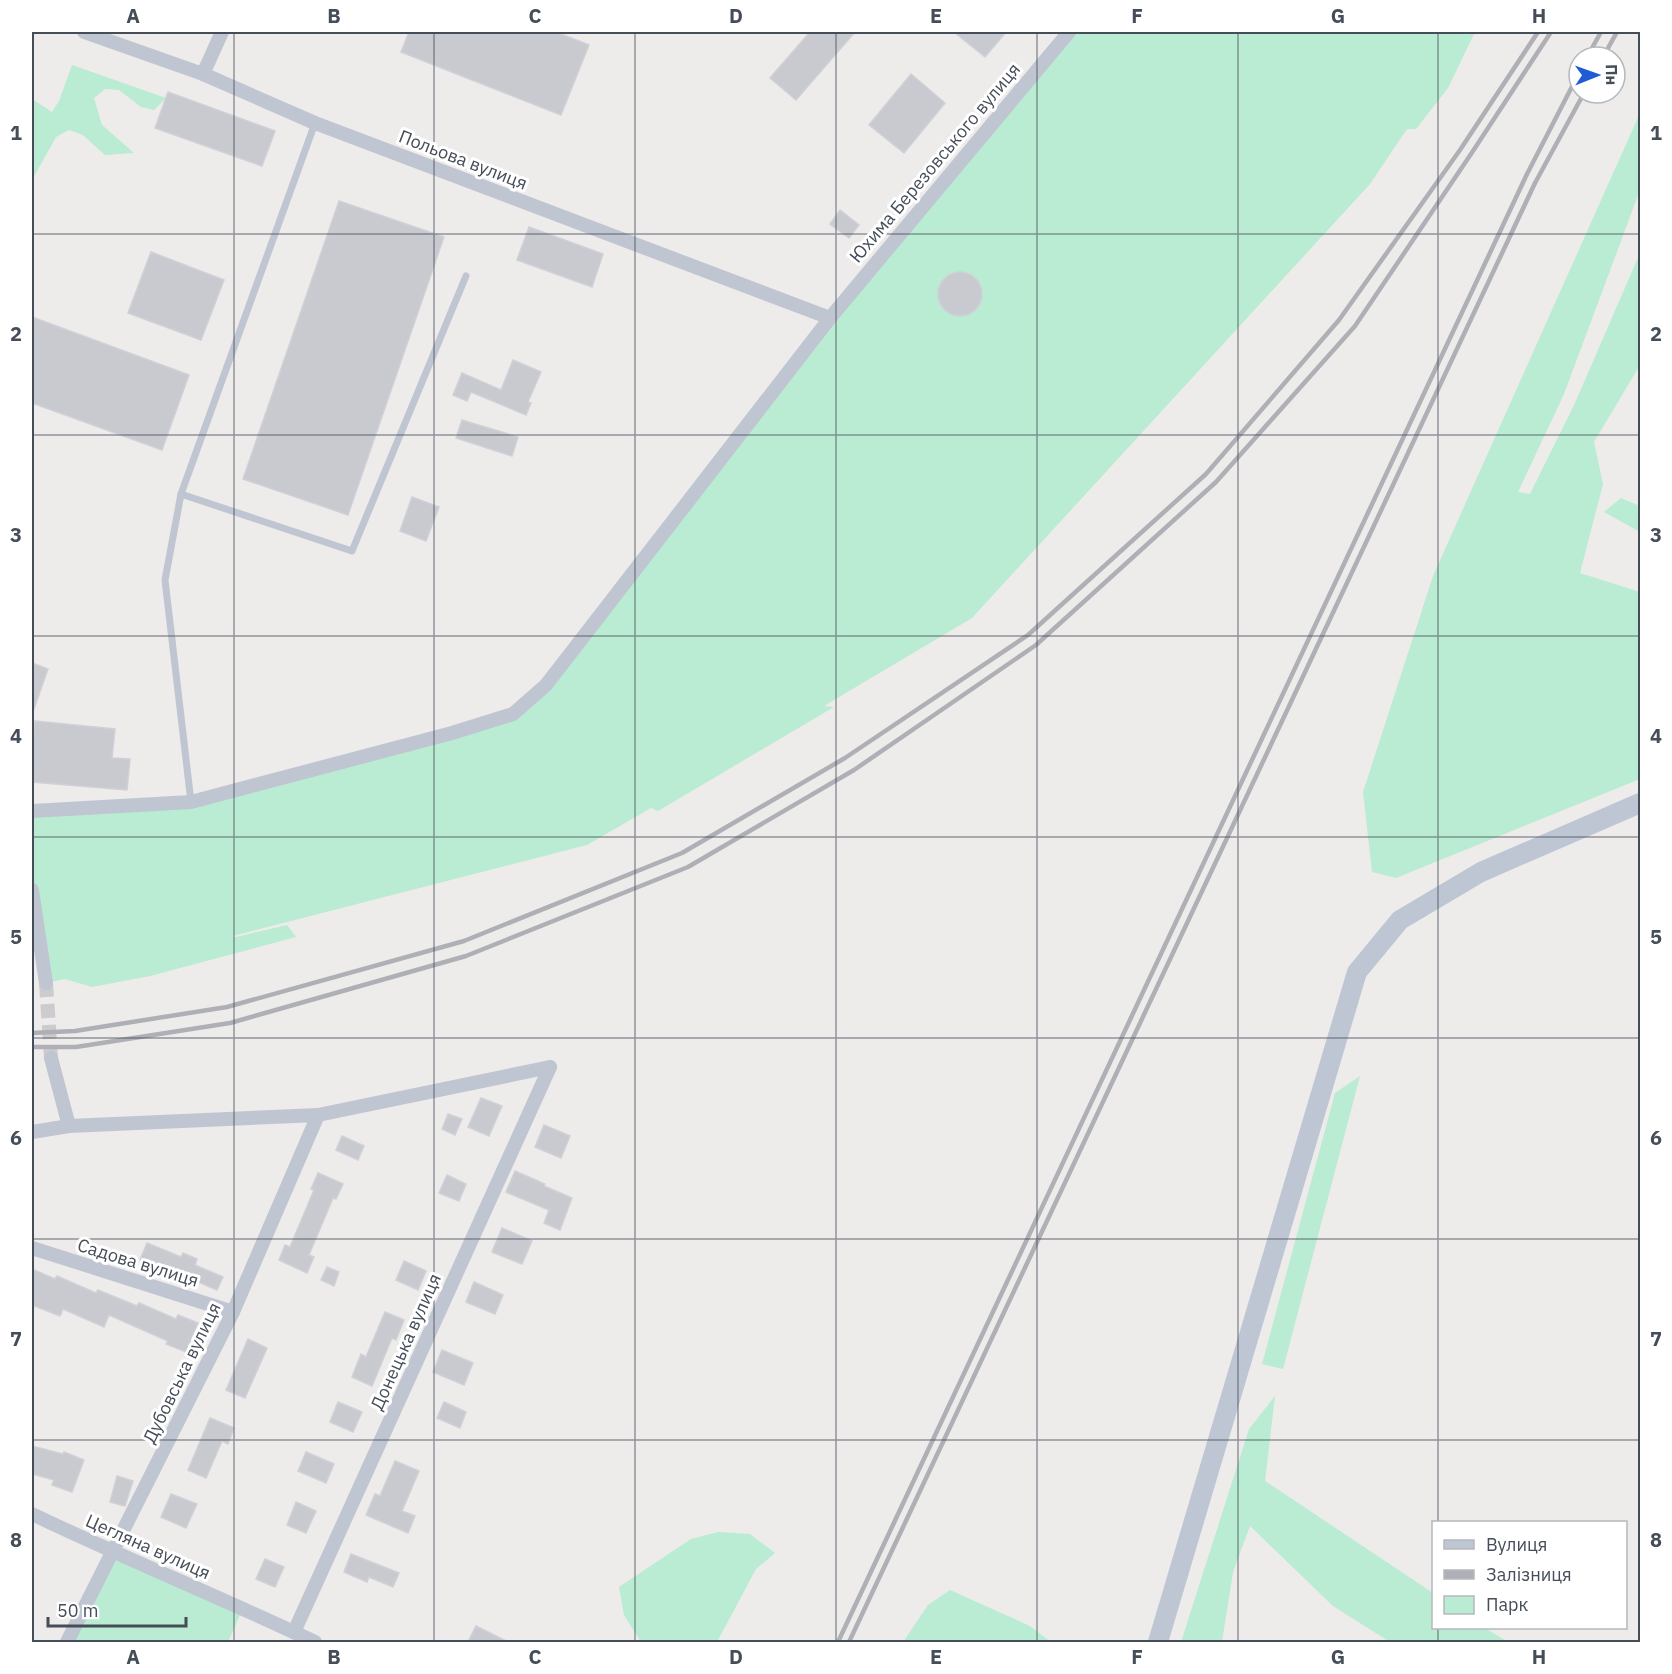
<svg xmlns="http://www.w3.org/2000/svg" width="1672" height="1674" font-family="'IBM Plex Sans',sans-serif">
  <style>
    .green { fill: #b9ecd2 }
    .building { fill: #c8cad0; stroke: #cfd1d7; stroke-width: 1.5 }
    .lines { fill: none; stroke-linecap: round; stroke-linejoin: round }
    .street-tunnel { stroke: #cccbce; stroke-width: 14; stroke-dasharray: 14 7; stroke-linecap: butt }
    .lane { stroke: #bfc6d1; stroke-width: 7 }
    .street { stroke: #bfc6d1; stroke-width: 14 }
    .secondary { stroke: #bec6d4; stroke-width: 20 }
    .rail { stroke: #aeb0b6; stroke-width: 4.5 }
    .grid { fill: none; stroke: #454d58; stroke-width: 1.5; stroke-opacity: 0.55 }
    .labels { text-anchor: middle; stroke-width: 6; stroke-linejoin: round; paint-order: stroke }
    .street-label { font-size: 18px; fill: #454d58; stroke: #fff }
    .neatline { fill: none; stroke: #454d58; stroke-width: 2 }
    .grid-label { font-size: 20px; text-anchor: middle; font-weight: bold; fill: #454d58 }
  </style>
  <rect width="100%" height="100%" fill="#eeebeb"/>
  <g class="green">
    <path d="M1069,32H1475L1448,88L1416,129H1407L1370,184L972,618L824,706L834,707L658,811L651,808L587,845L233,936L236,937L287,925L296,937L150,976L92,987L65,979L46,983L32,890V811L191,802L513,714L546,685L830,318Z"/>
    <path d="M72,65L166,98L154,110L141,107L119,90L105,89L94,98L102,125L134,153L105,155L83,135L69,130L56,137L32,180V99L52,112L59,101Z"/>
    <path d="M1640,113V190L1564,394L1518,492L1530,494L1575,403L1640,253V365L1594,442L1603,484L1580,573L1640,592V779L1396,878L1372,872L1363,792L1433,576Z"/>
    <path d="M1621,498L1640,506V532L1604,512Z"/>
    <path d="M1360,1076L1283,1369L1262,1364L1335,1093Z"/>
    <path d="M1275,1396L1265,1481L1433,1593L1434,1628H1485L1508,1642H1390L1333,1606L1250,1526L1233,1572L1222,1642H1181L1249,1429Z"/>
    <path d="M718,1532L750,1534L775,1553L756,1569L717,1642H641L624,1615L619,1587L691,1539Z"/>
    <path d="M113,1552L243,1608L228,1642H67Z"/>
    <path d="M950,1590L1030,1626L1051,1642H903L928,1605Z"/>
  </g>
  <g class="building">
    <path d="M409,32H556L589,45L561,115L401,52Z"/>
    <path d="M810,32H855L796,100L770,78Z"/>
    <path d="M954,32H1006L985,57Z"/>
    <path d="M911,74L945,103L904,153L869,125Z"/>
    <path d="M168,92L275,131L262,166L155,128Z"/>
    <path d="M339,201L444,237L348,515L243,479Z"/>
    <path d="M840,210L859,225L849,238L830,224Z"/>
    <path d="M529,227L603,254L592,287L517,260Z"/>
    <path d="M151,252L224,280L201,340L128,313Z"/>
    <circle cx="960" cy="294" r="22"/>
    <path d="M32,317L189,375L162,450L32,403Z"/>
    <path d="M513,360L541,372L528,402L531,403L526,415L471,392L467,401L453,395L462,373L501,390Z"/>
    <path d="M462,420L518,437L512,456L456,438Z"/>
    <path d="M412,497L439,507L426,541L400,531Z"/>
    <path d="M32,663L48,669L34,709H32Z"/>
    <path d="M35,721L115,729L112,758L130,759L127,790L32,782V750Z"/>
    <path d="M481,1098L502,1106L489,1136L468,1127Z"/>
    <path d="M448,1114L462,1119L455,1135L442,1129Z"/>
    <path d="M544,1125L570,1136L561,1158L535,1147Z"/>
    <path d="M342,1136L364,1146L358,1160L336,1150Z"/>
    <path d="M515,1171L545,1184L544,1186L572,1198L560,1230L544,1223L549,1210L506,1192Z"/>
    <path d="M318,1173L343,1184L336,1199L333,1198L309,1255L314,1257L307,1273L279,1260L285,1245L290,1247L314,1190L311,1189Z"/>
    <path d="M447,1175L466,1184L459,1201L439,1193Z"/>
    <path d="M502,1228L532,1241L522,1264L492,1252Z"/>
    <path d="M147,1243L181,1257L183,1253L197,1259L195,1265L223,1277L217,1290L189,1278L188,1281L140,1260Z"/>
    <path d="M404,1261L426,1271L418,1290L396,1280Z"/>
    <path d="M327,1267L339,1272L334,1286L321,1280Z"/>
    <path d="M32,1269L55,1279L57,1276L96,1293L98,1290L137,1306L139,1303L176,1319L178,1315L198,1323L186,1352L166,1344L168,1341L109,1315L104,1327L63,1309L60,1316L32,1305Z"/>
    <path d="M474,1282L503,1295L495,1314L466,1302Z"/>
    <path d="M385,1312L404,1320L396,1340L392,1338L372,1386L352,1377L361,1354L366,1357Z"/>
    <path d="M248,1339L267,1348L245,1398L226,1390Z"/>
    <path d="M442,1350L473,1363L464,1385L433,1372Z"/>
    <path d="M338,1402L362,1412L353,1432L330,1422Z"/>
    <path d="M444,1402L466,1412L460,1428L437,1418Z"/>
    <path d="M210,1418L234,1428L228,1444L222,1441L206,1478L188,1470Z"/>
    <path d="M32,1446L63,1454L64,1452L84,1460L72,1492L52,1485L54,1480L32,1474Z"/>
    <path d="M306,1452L334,1464L326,1483L298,1471Z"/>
    <path d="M395,1461L419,1471L402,1511L415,1516L408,1533L366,1515L375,1494L380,1496Z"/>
    <path d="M117,1476L133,1481L125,1506L110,1502Z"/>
    <path d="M171,1494L197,1504L186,1528L161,1517Z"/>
    <path d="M296,1502L316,1511L306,1533L287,1525Z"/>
    <path d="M351,1554L399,1573L393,1587L369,1577L367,1582L344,1572Z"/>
    <path d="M265,1559L284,1567L275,1587L256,1579Z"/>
    <path d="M476,1626L508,1642H468Z"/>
  </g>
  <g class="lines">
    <path class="street-tunnel" d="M46,983L51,1058"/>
    <g class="lane">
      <path d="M181,494L352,551L466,276"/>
      <path d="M191,802L165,580L181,494L315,123"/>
    </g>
    <g class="street">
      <path d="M84,32L203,74L315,123L830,318"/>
      <path d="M203,74L222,32"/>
      <path d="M32,811L191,802L452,733L513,714L546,685L830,318L1069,32"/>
      <path d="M32,890L46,983"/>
      <path d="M51,1058L69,1126L318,1115L550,1067"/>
      <path d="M32,1132L69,1126"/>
      <path d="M32,1248L233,1312"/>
      <path d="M32,1514C126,1559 222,1598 315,1642"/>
      <path d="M294,1632L550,1067"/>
      <path d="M67,1642L233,1312L318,1115"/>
    </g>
    <path class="secondary" d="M1158,1642L1357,972L1400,920L1481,872L1640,803"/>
    <g class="rail">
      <path d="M1587,57L1601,32"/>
      <path d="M1603,57L1617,32"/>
      <path d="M32,1033L75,1031L227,1007L464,941L682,853L845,758L1028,635L1206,474L1339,320L1460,150L1538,32"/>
      <path d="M32,1047H76L230,1023L466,956L688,867L854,770L1036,645L1216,482L1355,326L1471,154L1551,32"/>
      <path d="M838,1642L1527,174L1579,73"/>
      <path d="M849,1642L1535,183L1584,93"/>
    </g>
  </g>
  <path class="grid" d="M234,32V1642M434,32V1642M635,32V1642M836,32V1642M1037,32V1642M1238,32V1642M1438,32V1522M32,234H1640M32,435H1640M32,636H1640M32,837H1640M32,1038H1640M32,1239H1640M32,1440H1640M1438,1628V1642"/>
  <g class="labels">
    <g class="street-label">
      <text transform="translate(463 160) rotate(21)" y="6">Польова вулиця</text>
      <text transform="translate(935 163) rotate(-50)" y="6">Юхима Березовського вулиця</text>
      <text transform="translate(138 1263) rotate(17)" y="6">Садова вулиця</text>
      <text transform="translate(406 1342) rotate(-66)" y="6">Донецька вулиця</text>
      <text transform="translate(182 1373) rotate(-64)" y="6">Дубовська вулиця</text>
      <text transform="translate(148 1547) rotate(24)" y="6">Цегляна вулиця</text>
    </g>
  </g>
  <rect width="1672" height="1674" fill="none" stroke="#ffffff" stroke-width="66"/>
  <rect x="1432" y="1521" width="195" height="108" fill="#ffffff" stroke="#b5b8bc" stroke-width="1.5"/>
  <rect x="1444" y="1540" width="30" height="9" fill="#bec6d4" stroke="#b5b8bc" stroke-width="1.5"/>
  <text x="1486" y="1551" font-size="18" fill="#454d58">Вулиця</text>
  <rect x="1444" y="1570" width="30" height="9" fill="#aeb0b6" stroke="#b5b8bc" stroke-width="1.5"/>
  <text x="1486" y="1581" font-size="18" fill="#454d58">Залізниця</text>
  <rect x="1444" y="1596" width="30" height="18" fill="#b9ecd2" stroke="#b5b8bc" stroke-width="1.5"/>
  <text x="1486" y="1611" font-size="18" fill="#454d58">Парк</text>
  <g transform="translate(1597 75) rotate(89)"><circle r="28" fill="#ffffff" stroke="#b5b8bc" stroke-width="1.5"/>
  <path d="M0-4.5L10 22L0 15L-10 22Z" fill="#1f5cd4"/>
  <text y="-9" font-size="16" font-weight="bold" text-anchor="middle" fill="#454d58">Пн</text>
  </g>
  <path d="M48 1617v9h138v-9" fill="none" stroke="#454d58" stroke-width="3"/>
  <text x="57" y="1617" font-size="18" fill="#454d58" stroke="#ffffff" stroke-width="4.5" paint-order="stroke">50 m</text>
  <rect x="33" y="33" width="1606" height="1608" class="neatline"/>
  <g class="grid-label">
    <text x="133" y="23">A</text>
    <text x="334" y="23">B</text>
    <text x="535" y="23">C</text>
    <text x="736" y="23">D</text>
    <text x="936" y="23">E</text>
    <text x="1137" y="23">F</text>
    <text x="1338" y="23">G</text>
    <text x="1539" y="23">H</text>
    <text x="16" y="140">1</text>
    <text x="1656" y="140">1</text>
    <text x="16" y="341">2</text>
    <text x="1656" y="341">2</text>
    <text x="16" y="542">3</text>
    <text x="1656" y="542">3</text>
    <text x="16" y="743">4</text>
    <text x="1656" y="743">4</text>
    <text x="16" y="944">5</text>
    <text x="1656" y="944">5</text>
    <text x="16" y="1145">6</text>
    <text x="1656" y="1145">6</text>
    <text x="16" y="1346">7</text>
    <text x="1656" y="1346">7</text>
    <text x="16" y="1547">8</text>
    <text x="1656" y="1547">8</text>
    <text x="133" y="1664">A</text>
    <text x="334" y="1664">B</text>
    <text x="535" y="1664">C</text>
    <text x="736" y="1664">D</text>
    <text x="936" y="1664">E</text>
    <text x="1137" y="1664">F</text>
    <text x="1338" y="1664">G</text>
    <text x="1539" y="1664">H</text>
  </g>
</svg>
